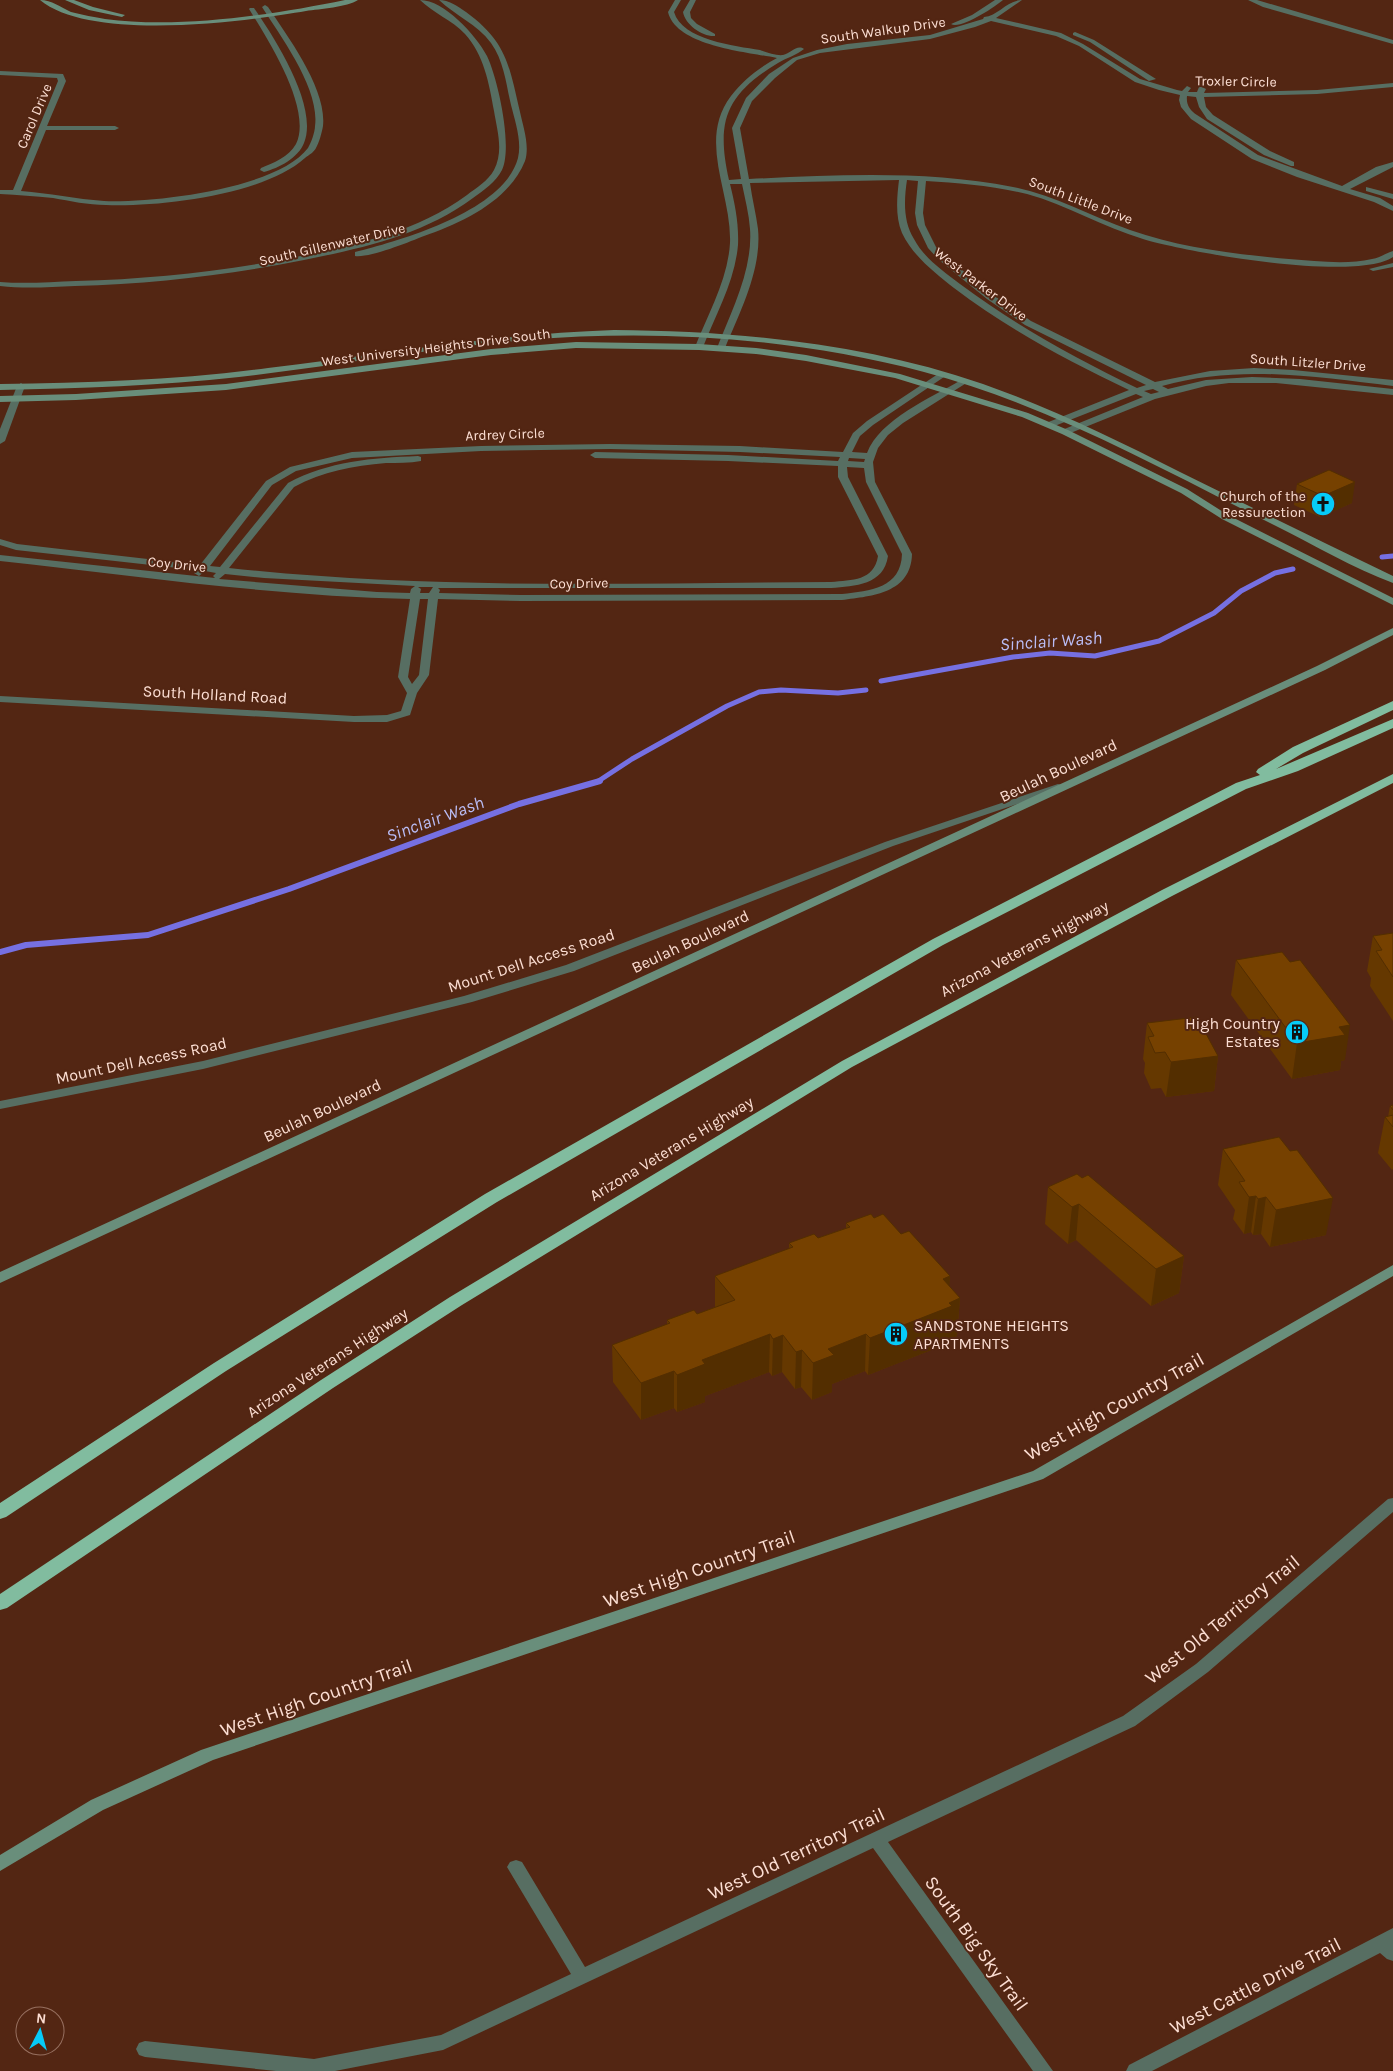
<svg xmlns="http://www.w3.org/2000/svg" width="1393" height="2071" font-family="Karla,sans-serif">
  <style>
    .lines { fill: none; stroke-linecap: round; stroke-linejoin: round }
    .stream-far1 { stroke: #7670e2; stroke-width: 5 }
    .stream { stroke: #7670e2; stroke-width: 6 }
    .street { fill: #576e62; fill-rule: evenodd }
    .secondary { fill: #698e7b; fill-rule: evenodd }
    .highway { fill: #81bc9f; fill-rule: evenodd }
    .wall { fill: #653800 }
    .shaded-wall { fill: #532e00 }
    .building { fill: #764100; stroke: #532e00 }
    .labels { text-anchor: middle; stroke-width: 4; stroke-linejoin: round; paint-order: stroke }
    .far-street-label { font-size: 14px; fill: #fcded3; stroke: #532613 }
    .far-poi-label { font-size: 14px; fill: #fcded3; stroke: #532613; text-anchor: end }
    .street-label { font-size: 16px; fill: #fcded3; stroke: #532613 }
    .poi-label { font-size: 16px; fill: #fcded3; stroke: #532613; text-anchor: end }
    .water-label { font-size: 18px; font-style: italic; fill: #babdf5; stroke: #532613 }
    .near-street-label { font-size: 19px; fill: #fcded3; stroke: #532613 }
  </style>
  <rect width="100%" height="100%" fill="#532613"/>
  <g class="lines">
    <g class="stream-far1">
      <path d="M1382,557L1393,556"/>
      <path d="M881,681L1013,657L1050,653L1095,656L1159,641L1214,613L1241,591L1275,573L1293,569"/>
      <path d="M597,782L632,759L727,706L759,692L781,690L838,693L866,690"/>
    </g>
    <path class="stream" d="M0,952L26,945L148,935L289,889L519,804L600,781"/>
    <g class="street">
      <path d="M420,0C444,0 476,35 487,56C498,79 513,147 502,170C496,182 484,190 473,198C423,235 363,248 304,260C228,275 153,284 75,286C50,287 25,289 0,286V282C25,284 51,282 76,281C152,279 226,271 301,256C359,244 418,231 467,195C476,188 488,181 494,170C504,151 497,130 494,111C489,83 484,55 465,34C452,20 433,13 420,0Z"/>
      <path d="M439,0C449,0 457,6 466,12C507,42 509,65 520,112C523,126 530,146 525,161C509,201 462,223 424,236C409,242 370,258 355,256V252C402,240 504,211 518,158C522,141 515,121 511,105C506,84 504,61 491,43C477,24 456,16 439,0Z"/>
      <path d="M675,0H681L674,12C682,40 735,46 760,50C766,52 777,56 783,55C791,53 797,44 804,49C797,55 786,58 778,63C725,95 716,122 729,180L741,179L732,128L746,98L769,74L793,58L817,50L847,44L930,35L983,19L984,17C998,16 1007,0 1022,0L996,18L1061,33L1083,44L1140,79L1177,90L1182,91L1187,86L1191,88L1188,92H1197L1199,87H1202L1206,89L1204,93L1317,90L1393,83V87L1317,94L1204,97L1206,107L1213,115L1270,151L1294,162V166H1291L1264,155L1207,119L1199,107L1196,97L1187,96C1186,105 1190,110 1197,115L1258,155L1342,186L1376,167L1393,162V167L1350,189L1380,198L1393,206V211L1374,202L1297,177L1252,159L1191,119L1181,107L1179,100L1180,95L1159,90L1135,82L1079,46L1056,36L991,21L975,27L930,39L820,53L797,60L775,78L752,101L740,128L749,179C837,175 926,170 1013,187C1054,195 1090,216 1130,230C1181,248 1235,254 1289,259C1316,261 1346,265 1372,259C1380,258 1386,253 1393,251V257C1356,282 1189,253 1143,239C1103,227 1067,205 1027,194C994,186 959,183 926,181L923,213L925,225L936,247L945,256L993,295L1031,321L1155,382L1210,371L1254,368L1293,370L1393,380V386C1315,377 1239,364 1162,386L1168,389L1206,380L1252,377L1300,379L1393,389V395L1276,383H1229L1206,386L1155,399L1068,434H1062V430L1143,397L1136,394L1052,427H1046V423L1129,390C1068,361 1008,329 954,288C935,273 913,256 902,233C895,216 897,197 899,180L750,183C752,198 756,214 758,229C762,269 740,312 725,348L721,351L717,348C731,312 753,270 750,229C749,214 745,199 742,184H730C735,204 739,224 738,245C735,281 716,314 703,347L696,349L695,347C708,314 728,279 730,243C732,193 697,141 731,96C743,80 760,67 777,58C747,52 676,46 668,12ZM907,180L918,181L915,213L917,225L928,248L939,260L987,299L1025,325L1146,385L1137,388C1075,358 1015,325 960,284C943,271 924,258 914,239C903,221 904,200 907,180ZM1153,389L1159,392L1151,394L1144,391Z"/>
      <path d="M690,0H696L690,12L691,18L697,24L715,34V36C703,37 685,25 683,12Z"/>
      <path d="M995,0H1003C995,7 960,30 951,24L972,15Z"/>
      <path d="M1248,0H1257L1393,40V44L1263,7Z"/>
      <path d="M265,5L268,7C288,37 327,89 323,126C322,132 319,143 316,148C314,152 309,155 305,158C264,195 160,207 106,205C88,205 70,201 53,198C35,196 18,195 0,194V190H13L58,81L57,78L0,75V71L63,74L66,81L47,126H115L119,128L115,130H46L21,191C49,193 76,199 104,201C153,203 277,189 308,148C311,143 315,132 315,126C320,89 281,37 262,7Z"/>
      <path d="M250,8H254C274,37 319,106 304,143C298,158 279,168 264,172L260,170L261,168C273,163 289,157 296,144C313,109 267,38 249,9Z"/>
      <path d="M1075,32L1094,40L1156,79L1149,81L1090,42L1073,35V33Z"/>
      <path d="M1366,187L1393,194V199L1366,191Z"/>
      <path d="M1393,263V267L1373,271L1369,269Z"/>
      <path d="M941,372L944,373V377L873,425L860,436L852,452L867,453C880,419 931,398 961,380L964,379L968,382L903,423L888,435L878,448L873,462L875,482L912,554C911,593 873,596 842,600L521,601L438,599L429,675L417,693L410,715L387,722H354L0,702V696L354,716L387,715L401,711L407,693L398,677L410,599C273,596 136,576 0,561V555L215,578L213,576L216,573L205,571L199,576L194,573L196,570L16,550L0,545V539L17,544L200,565L266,481L290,467L352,452L481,446L610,444L740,446L843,452L853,433L867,421ZM610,449L740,452L840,457L838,461L728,455L595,452L590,455L595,458L728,461L838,466V477L878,556C874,581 852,580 831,582C632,583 428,590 229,568L294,487C323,471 353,466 386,463C397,463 410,463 421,461V457L418,456C372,458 329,461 288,483L220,567L210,566L272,485L296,471L352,458L481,451ZM849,458L865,459L864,462L848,461ZM847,467L864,468L866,482L902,554C901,588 870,591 842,594L521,595L439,593L440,590L438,588H831C855,586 884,585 888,556L848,477ZM225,574L264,578L415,586L411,589L410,593L377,592L219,579ZM418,587H433L429,593H420L421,589ZM420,599H428L419,675L412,684L408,677Z"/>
      <path d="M21,383L25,386L5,441L0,444V429L17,386Z"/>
      <path d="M1058,784L1062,785L1064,787L1062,789L893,846L574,971L472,1002L203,1069L0,1109V1101L203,1061L464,996L566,965L885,842Z"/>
      <path d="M1393,1498V1512L1208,1672L1135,1726L888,1842L1053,2071H1033L873,1848L443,2050L335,2071H276L145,2057L139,2055L136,2049L139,2043L145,2041L314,2059L441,2035L571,1974L510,1872L507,1867L510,1862L516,1860L522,1862L585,1967L1123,1716L1196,1664L1388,1499Z"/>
      <path d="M1393,1928V1961L1387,1959L1380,1953L1152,2071H1126L1129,2065Z"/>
    </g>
    <g class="secondary">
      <path d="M40,0C52,0 60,7 71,12C82,15 95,17 105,19C179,29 272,15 345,0H358C347,7 320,9 306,11C243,22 91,42 40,0Z"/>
      <path d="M65,0H74L93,7L125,15L122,17L89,10Z"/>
      <path d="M614,330C738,331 864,343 983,384C1051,408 1115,439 1180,472C1251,507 1322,542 1393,576V583C1353,568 1314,545 1276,526C1161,469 1048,405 924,372C795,338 660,329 527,340C431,348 335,366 239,377C160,386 80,388 0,390V384C90,383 179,380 268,368C384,354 497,334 614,330Z"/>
      <path d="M576,342L699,344L756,348L806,355L900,374L1028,413L1068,430L1187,489L1228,515L1393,598V605L1222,519L1181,493L1062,434L1022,417L895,378L806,361L756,354L699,350L576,348L491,355L226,390L76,400L0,402V396L76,394L226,384L491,349Z"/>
      <path d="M1393,628V635L1325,670L0,1283V1272L1317,666Z"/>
      <path d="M1393,1265V1276L1043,1479L213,1760L103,1810L0,1871V1855L91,1800L201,1750L1033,1471Z"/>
    </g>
    <g class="highway">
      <path d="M1393,701V710L1303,753L1276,769L1393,719V728L1298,771L1246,789L943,945L497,1202L226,1371L6,1517L0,1519V1503L214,1363L485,1194L933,939L1236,783L1260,775L1256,772L1258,769L1293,747Z"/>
      <path d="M1393,774V783L1172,896L852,1067L462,1305L333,1388L7,1608L0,1610V1594L321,1380L450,1297L842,1061L1162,890Z"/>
    </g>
  </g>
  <g class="wall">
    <path d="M1297,484L1352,503L1320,517L1294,505Z"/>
    <path d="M1393,933V1021L1370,986L1371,978L1367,971L1373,936Z"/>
    <path d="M1236,960L1345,1060L1341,1061L1340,1070L1292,1079L1231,995Z"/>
    <path d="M1147,1023L1218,1056L1214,1091L1166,1097L1161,1088L1151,1089L1144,1073L1145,1063L1143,1059Z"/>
    <path d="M1393,1105V1169L1392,1170L1378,1153L1385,1117H1388L1390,1106Z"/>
    <path d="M1223,1149L1326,1235L1270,1247L1261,1234L1253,1235L1251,1232L1244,1234L1233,1219L1235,1210L1218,1185Z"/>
    <path d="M1048,1187L1184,1256L1179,1293L1151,1306L1076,1240L1068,1244L1045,1224Z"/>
    <path d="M874,1218L901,1234L950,1276L949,1287L960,1298L957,1336L950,1339L949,1343L868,1375L865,1371L832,1384V1392L812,1400L801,1387L795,1389L782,1372L772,1376L769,1372L705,1396V1402L677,1412L674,1408L641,1420L613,1382L612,1345L667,1325V1320L697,1314L715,1307V1276L789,1249V1243L818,1238L846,1228V1223Z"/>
  </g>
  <g class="shaded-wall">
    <path d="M1355,482L1352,503L1320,517L1323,496Z"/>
    <path d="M1350,1025L1345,1060L1341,1061L1340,1070L1292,1079L1297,1043L1339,1027Z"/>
    <path d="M1218,1056L1214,1091L1166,1097L1171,1062Z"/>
    <path d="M1256,1196L1251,1232L1244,1234L1249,1197Z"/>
    <path d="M1266,1197L1261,1234L1253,1235L1258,1199Z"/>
    <path d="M1333,1198L1326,1235L1270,1247L1276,1210Z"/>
    <path d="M1079,1204L1076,1240L1068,1244L1072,1207Z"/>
    <path d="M1184,1256L1179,1293L1151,1306L1156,1269Z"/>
    <path d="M950,1276L948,1307L949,1303L960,1298L957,1336L950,1339L949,1343L868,1375L870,1338L943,1279Z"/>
    <path d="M770,1334L769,1372L705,1396V1402L677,1412V1375L702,1360Z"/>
    <path d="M866,1334L865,1371L832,1384V1392L812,1400L813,1363L828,1349Z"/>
    <path d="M783,1335L782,1372L772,1376L773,1339Z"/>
    <path d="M802,1350L801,1387L795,1389L796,1352Z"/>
    <path d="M674,1371V1408L641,1420V1383Z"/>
  </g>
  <g class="building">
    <path d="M1329,470L1355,482L1323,496L1297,484Z"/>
    <path d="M1393,933V977L1376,951L1382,950L1373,936Z"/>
    <path d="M1282,952L1290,962L1300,960L1350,1025L1339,1027L1345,1035L1297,1043L1236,960Z"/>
    <path d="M1197,1017L1218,1056L1171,1062L1165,1052L1155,1053L1148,1037L1154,1036L1147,1023Z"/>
    <path d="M1393,1105V1110L1390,1106Z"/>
    <path d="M1393,1115V1127L1385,1117Z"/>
    <path d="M1279,1137L1290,1151L1297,1150L1333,1198L1276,1210L1266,1197L1258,1199L1256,1196L1249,1197L1239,1182L1245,1181L1223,1149Z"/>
    <path d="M1077,1174L1082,1178L1088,1175L1184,1256L1156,1269L1079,1204L1072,1207L1048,1187Z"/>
    <path d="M871,1214L874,1218L883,1214L901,1234L909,1231L950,1276L943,1279L960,1298L949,1303L952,1306L896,1328L870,1338L866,1334L828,1349L834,1355L813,1363L802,1350L796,1352L783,1335L773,1339L770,1334L702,1360L705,1364L677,1375L674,1371L641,1383L612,1345L670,1323L667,1320L694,1310L697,1314L735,1300L715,1276L793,1247L789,1243L814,1234L818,1238L850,1227L846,1223Z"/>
  </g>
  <defs>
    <g id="church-disc" transform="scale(1.25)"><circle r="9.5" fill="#06cbf9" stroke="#532613"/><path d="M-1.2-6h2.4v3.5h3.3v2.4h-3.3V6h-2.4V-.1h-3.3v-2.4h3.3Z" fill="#111"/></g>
    <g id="building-disc" transform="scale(1.25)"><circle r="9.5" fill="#06cbf9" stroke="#532613"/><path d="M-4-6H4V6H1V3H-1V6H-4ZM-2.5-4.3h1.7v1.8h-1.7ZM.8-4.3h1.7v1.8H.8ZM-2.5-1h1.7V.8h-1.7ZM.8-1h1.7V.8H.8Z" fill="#111"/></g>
  </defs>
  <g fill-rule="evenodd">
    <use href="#church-disc" x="1323" y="504"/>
    <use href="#building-disc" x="1297" y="1032"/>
    <use href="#building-disc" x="896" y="1334"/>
  </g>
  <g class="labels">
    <g class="far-street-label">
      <text transform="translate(883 30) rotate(-8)" y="5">South Walkup Drive</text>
      <text transform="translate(1236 81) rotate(1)" y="5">Troxler Circle</text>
      <text transform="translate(34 116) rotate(-67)" y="5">Carol Drive</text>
      <text transform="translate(1081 200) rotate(21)" y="5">South Little Drive</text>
      <text transform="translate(332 244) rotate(-13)" y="5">South Gillenwater Drive</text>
      <text transform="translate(981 284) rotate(37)" y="5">West Parker Drive</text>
      <text transform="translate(436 347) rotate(-7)" y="5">West University Heights Drive South</text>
      <text transform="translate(1308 362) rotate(4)" y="5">South Litzler Drive</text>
      <text transform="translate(505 434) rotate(-2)" y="5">Ardrey Circle</text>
      <text transform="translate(177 564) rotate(6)" y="5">Coy Drive</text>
      <text transform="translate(579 583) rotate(-1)" y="5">Coy Drive</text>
    </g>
    <g class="far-poi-label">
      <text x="1306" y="501">Church of the<tspan x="1306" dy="16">Ressurection</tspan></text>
    </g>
    <g class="street-label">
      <text transform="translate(215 694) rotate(3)" y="6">South Holland Road</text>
      <text transform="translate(1058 770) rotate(-25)" y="6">Beulah Boulevard</text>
      <text transform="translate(690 941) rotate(-25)" y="6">Beulah Boulevard</text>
      <text transform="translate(1024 948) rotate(-28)" y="6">Arizona Veterans Highway</text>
      <text transform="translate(531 960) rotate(-18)" y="6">Mount Dell Access Road</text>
      <text transform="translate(141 1060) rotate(-12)" y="6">Mount Dell Access Road</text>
      <text transform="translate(322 1110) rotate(-25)" y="6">Beulah Boulevard</text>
      <text transform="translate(671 1148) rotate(-31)" y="6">Arizona Veterans Highway</text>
      <text transform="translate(327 1362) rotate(-33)" y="6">Arizona Veterans Highway</text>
    </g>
    <g class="poi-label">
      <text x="1280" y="1029">High Country<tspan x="1280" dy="18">Estates</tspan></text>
      <text x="914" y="1331" text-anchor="start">SANDSTONE HEIGHTS<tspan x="914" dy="18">APARTMENTS</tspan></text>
    </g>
    <g class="water-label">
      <text transform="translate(1051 641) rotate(-4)" y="6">Sinclair Wash</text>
      <text transform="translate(435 819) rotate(-20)" y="6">Sinclair Wash</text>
    </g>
    <g class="near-street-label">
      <text transform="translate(1114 1406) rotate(-29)" y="7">West High Country Trail</text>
      <text transform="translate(699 1568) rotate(-19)" y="7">West High Country Trail</text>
      <text transform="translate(1222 1619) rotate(-39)" y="7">West Old Territory Trail</text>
      <text transform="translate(316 1697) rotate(-19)" y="7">West High Country Trail</text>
      <text transform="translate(796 1853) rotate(-25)" y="7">West Old Territory Trail</text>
      <text transform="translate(977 1943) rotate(54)" y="7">South Big Sky Trail</text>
      <text transform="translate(1255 1985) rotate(-27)" y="7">West Cattle Drive Trail</text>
    </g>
  </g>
  <g transform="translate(40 2031) rotate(6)"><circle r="24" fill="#532613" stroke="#977060"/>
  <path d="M0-4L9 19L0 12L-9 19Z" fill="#06cbf9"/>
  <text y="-8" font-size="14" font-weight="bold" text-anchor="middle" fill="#fcded3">N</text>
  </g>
</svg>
